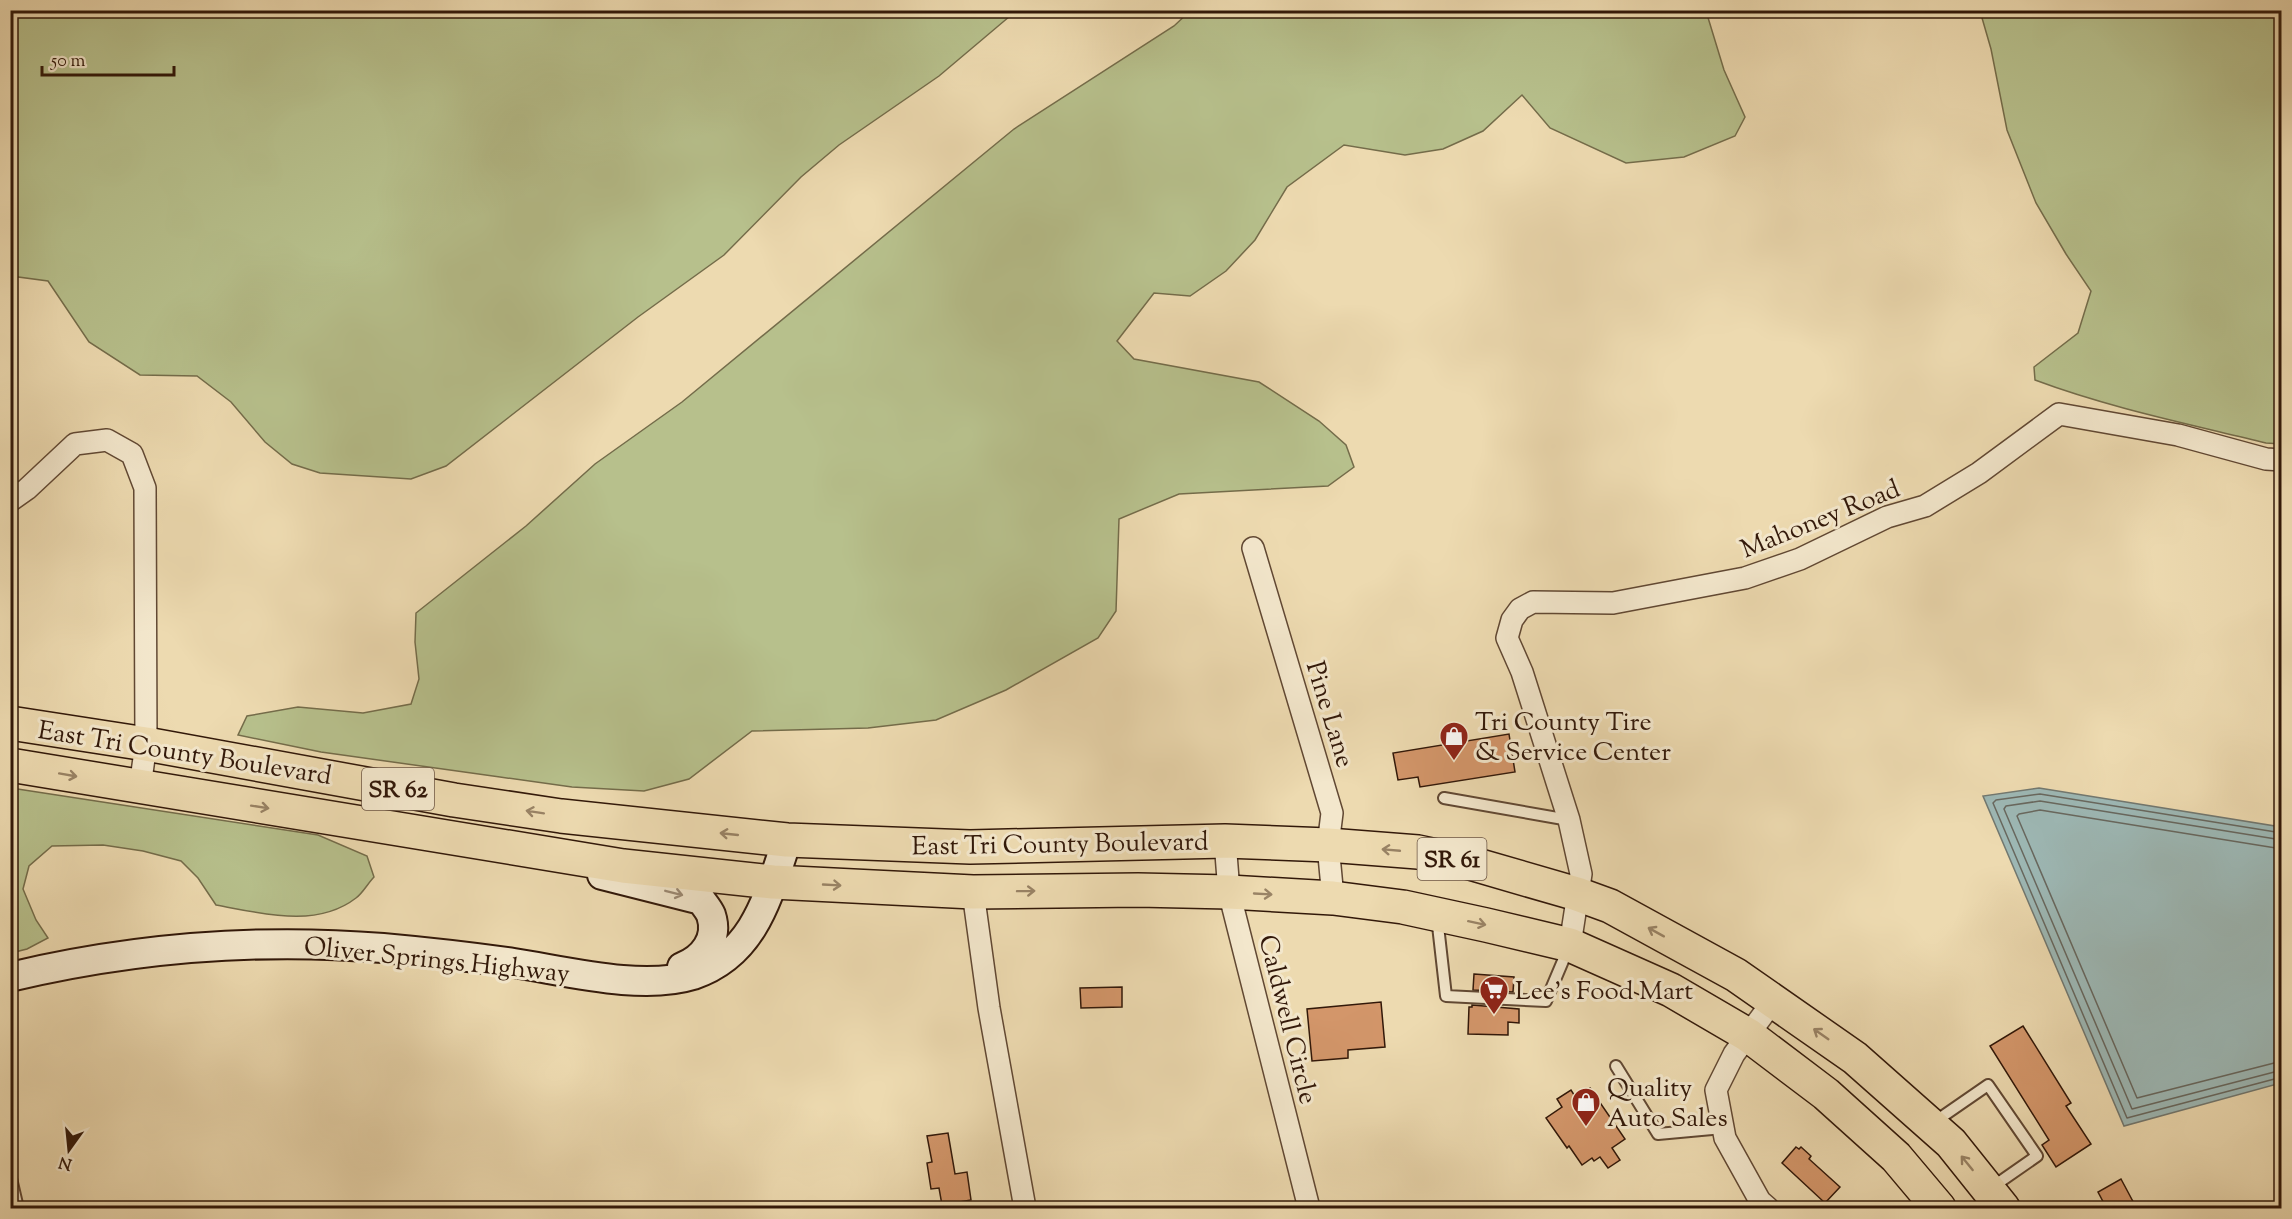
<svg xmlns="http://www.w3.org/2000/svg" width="2292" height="1219" font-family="'Sorts Mill Goudy',serif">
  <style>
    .green { fill: #b7c08c; stroke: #746c4a; stroke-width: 1.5 }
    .water { fill: #9db8b5; stroke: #727870; stroke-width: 1.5 }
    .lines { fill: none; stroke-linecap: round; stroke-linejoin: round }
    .shore { stroke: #68685f; stroke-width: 1.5 }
    .building { fill: #d3966a; stroke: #321809; stroke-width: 1.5 }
    .lane-casing { stroke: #614833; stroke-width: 14 }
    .street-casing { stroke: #614833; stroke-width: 24 }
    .secondary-casing { stroke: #321809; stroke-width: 32 }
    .highway-casing { stroke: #321809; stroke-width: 36 }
    .lane { stroke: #f3e7cc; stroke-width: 10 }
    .street { stroke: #f3e7cc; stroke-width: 21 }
    .secondary { stroke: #f3e7cc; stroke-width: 28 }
    .highway { stroke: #eddab0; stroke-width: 33 }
    .oneway { stroke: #998365 }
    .oneway2 { stroke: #9c8a74 }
    .labels { text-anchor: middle; stroke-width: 6; stroke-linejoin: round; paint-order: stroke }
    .shield { fill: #f3e7cc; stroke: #6c5644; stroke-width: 1.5 }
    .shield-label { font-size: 24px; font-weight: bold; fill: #321809 }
    .street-label { font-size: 26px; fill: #321809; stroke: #f3e7cc }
    .poi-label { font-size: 26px; fill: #321809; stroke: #f3e7cc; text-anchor: start }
  </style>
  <rect width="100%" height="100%" fill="#eddab0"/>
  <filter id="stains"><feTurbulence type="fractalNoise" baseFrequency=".00333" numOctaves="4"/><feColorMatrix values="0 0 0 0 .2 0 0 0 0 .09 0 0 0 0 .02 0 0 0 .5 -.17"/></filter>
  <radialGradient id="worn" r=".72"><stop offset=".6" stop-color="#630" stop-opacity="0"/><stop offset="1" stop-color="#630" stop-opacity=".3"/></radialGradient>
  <g class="green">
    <path d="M11,10H1016V11L939,76L839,145L801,177L724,255L638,317L446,466L411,479L320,473L292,464L265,442L231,402L197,376L140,375L89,342L48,281L11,276Z"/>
    <path d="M1190,11H1706L1724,70L1745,117L1735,136L1684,157L1626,163L1550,128L1522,95L1483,131L1443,149L1405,155L1344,145L1287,187L1255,240L1226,271L1190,296L1154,293L1117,341L1134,359L1259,382L1319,421L1346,445L1354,467L1328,486L1179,494L1119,519L1116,611L1098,638L1006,690L936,720L868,728L752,731L689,779L644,791L572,787L500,777L321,752L238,735L247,716L298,707L363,713L411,704L419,679L415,642L416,613L526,526L595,464L682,402L1014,129L1174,26Z"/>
    <path d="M1980,11H2281V444L2266,443C2189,424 2110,408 2035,380L2034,367L2078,333L2091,291L2066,254L2036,203L2007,130L1991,49Z"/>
    <path d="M11,788L318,835L367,856L374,877C368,883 363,893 356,898C316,929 261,913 216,905L198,878L181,861L143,851L103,845L52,846L29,866L23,889L36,920L48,938L27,949L11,953Z"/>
  </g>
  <path class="water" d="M2039,788L2281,827V1083L2124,1126L1983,796Z"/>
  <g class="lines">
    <g class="shore">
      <path d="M2282,833L2040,794L1996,800L1993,803L2127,1118L2282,1077"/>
      <path d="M2282,840L2040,801L2006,806L2004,809L2132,1109L2282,1070"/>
      <path d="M2282,849L2040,810L2019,814L2017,816L2137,1098L2282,1061"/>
    </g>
  </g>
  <g class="building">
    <path d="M1509,734L1515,772L1420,787L1418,777L1398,780L1393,753Z"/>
    <path d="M1474,974L1514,977L1513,992L1473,990Z"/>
    <path d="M1122,987V1007L1081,1008L1080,988Z"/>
    <path d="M1381,1002L1385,1047L1348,1050V1058L1312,1061L1307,1009Z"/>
    <path d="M1472,1005L1519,1009V1023L1508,1022V1035L1468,1034L1469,1007H1472Z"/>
    <path d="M2023,1026L2071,1103L2066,1106L2091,1144L2056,1167L2042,1145L2049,1140L1990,1046Z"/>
    <path d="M1590,1088L1625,1139L1612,1148L1620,1160L1608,1168L1600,1157L1594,1161L1592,1158L1582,1165L1569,1146L1567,1148L1546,1118L1562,1107L1557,1099L1571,1090L1576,1098Z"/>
    <path d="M948,1133L955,1174L967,1172L971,1200L942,1205L939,1188L931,1189L927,1163L932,1162L927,1136Z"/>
    <path d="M1796,1147L1799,1149L1801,1147L1811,1156L1809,1159L1840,1187L1825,1203L1782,1163Z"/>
    <path d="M2121,1179L2137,1209H2107L2098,1192Z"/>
  </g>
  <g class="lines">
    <g class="lane-casing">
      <g id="lane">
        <path d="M1444,798L1569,820"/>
        <path d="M1437,917L1446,996L1546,1001L1568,949"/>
        <path d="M1616,1066L1658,1134L1723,1128"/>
        <path d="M1933,1123L1988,1085L2037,1156L1991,1188"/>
        <path d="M10,1174L18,1208"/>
      </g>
    </g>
    <g class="street-casing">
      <g id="street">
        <path d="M10,501L27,489L75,444L107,440L132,454L145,488L146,744L140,787"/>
        <path d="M1253,548L1332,813L1328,845L1333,898"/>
        <path d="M1225,841L1229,892L1309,1208"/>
        <path d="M973,892L989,1008L1025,1208"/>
        <path d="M1570,945L1581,874L1569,820L1522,672L1507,638L1512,620L1520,609L1533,602L1613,603L1745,578L1800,559L1887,517L1925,506L1979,473L2059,414L2178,435L2266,459L2282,460"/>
        <path d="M1768,1208L1760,1201L1725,1138L1716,1090L1734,1054L1774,1000"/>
      </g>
    </g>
    <g class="secondary-casing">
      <g id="secondary">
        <path d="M602,875L701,900C704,904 709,910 711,915C719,939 703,959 682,967"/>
        <path d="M10,977C132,948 259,938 383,948C427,952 471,957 514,963C566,971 642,991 693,975C755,954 768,896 787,840"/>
      </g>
    </g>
    <g class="highway-casing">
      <g id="highway">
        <path d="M10,723L146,744L454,800L561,816L787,840L970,847L1225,841L1328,845L1418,852L1470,863L1577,894L1610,906L1736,975L1855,1058L1951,1143L2003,1208"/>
        <path d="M10,765L623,866L773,882L973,892L1138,890L1229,892L1333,898L1403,907L1486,925L1570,945L1671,990L1748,1035L1826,1094L1896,1157L1939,1208"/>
      </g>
    </g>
    <use href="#lane" class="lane"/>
    <use href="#street" class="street"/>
    <use href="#secondary" class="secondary"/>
    <use href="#highway" class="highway"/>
  </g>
  <defs><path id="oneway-shaft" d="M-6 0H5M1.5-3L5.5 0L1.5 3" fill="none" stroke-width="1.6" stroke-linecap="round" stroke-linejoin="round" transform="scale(1.5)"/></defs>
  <g class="oneway">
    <use href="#oneway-shaft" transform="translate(68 775) rotate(10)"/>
    <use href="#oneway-shaft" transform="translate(260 807) rotate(9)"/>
    <use href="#oneway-shaft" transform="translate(535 812) rotate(-171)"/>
    <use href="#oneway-shaft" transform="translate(729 834) rotate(-174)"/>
    <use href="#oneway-shaft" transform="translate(1391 850) rotate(-175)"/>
    <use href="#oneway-shaft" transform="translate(832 885) rotate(3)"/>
    <use href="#oneway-shaft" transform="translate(1026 891) rotate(-1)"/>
    <use href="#oneway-shaft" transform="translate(1263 894) rotate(3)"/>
    <use href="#oneway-shaft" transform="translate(1477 923) rotate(12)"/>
    <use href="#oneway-shaft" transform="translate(1656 932) rotate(-151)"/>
    <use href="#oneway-shaft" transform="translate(1821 1034) rotate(-145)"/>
    <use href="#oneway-shaft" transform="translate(1967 1163) rotate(-129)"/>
  </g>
  <use class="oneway2" href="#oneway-shaft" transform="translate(674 893) rotate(14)"/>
  <defs>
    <g id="shop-pin" transform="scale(1.5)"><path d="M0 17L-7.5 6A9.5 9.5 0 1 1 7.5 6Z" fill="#8f2418" stroke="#f3e7cc"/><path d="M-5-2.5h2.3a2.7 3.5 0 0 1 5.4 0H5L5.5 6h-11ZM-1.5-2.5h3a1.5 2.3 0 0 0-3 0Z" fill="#fff"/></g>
    <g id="supermarket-pin" transform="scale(1.5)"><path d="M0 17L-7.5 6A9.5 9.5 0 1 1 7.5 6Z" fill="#8f2418" stroke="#f3e7cc"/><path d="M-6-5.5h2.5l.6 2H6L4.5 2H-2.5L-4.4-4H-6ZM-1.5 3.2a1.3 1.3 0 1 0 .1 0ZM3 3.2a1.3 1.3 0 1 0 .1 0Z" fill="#fff"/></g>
  </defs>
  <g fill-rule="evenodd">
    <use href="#shop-pin" x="1454" y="736"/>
    <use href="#supermarket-pin" x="1494" y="990"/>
    <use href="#shop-pin" x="1586" y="1102"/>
  </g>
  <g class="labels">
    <g class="shield">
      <rect x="362" y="768" width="72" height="42" rx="4.5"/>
      <rect x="1417.5" y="838" width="69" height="42" rx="4.5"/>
    </g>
    <g class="shield-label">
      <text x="398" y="797">SR 62</text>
      <text x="1452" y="867">SR 61</text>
    </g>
    <g class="street-label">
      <text transform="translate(1820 518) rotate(-22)" y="9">Mahoney Road</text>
      <text transform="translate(1331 714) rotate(73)" y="9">Pine Lane</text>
      <text transform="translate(185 752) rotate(9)" y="9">East Tri County Boulevard</text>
      <text transform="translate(1060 843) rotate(-1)" y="9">East Tri County Boulevard</text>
      <text transform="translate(437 959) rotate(6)" y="9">Oliver Springs Highway</text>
      <text transform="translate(1289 1019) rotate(76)" y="9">Caldwell Circle</text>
    </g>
    <g class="poi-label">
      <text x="1475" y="730">Tri County Tire<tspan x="1475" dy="30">&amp; Service Center</tspan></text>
      <text x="1515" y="999">Lee's Food Mart</text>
      <text x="1607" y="1096">Quality<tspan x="1607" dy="30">Auto Sales</tspan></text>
    </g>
  </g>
  <rect width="2292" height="1219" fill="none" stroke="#eddab0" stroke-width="36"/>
  <rect x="12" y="12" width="2268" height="1195" fill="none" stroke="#321809" stroke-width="3"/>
  <rect x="18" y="18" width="2256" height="1183" fill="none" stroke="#321809" stroke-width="1.5"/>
  <g transform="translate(69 1150) rotate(195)" stroke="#f3e7cc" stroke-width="4.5" paint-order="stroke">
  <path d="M0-4.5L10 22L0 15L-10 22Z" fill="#321809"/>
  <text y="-9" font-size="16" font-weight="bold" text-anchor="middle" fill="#321809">N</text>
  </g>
  <path d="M42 66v9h132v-9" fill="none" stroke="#321809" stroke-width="3"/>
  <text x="51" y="66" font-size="18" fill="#321809" stroke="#f3e7cc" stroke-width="4.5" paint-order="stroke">50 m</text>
  <rect width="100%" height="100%" filter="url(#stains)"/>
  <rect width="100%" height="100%" fill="url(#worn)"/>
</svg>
